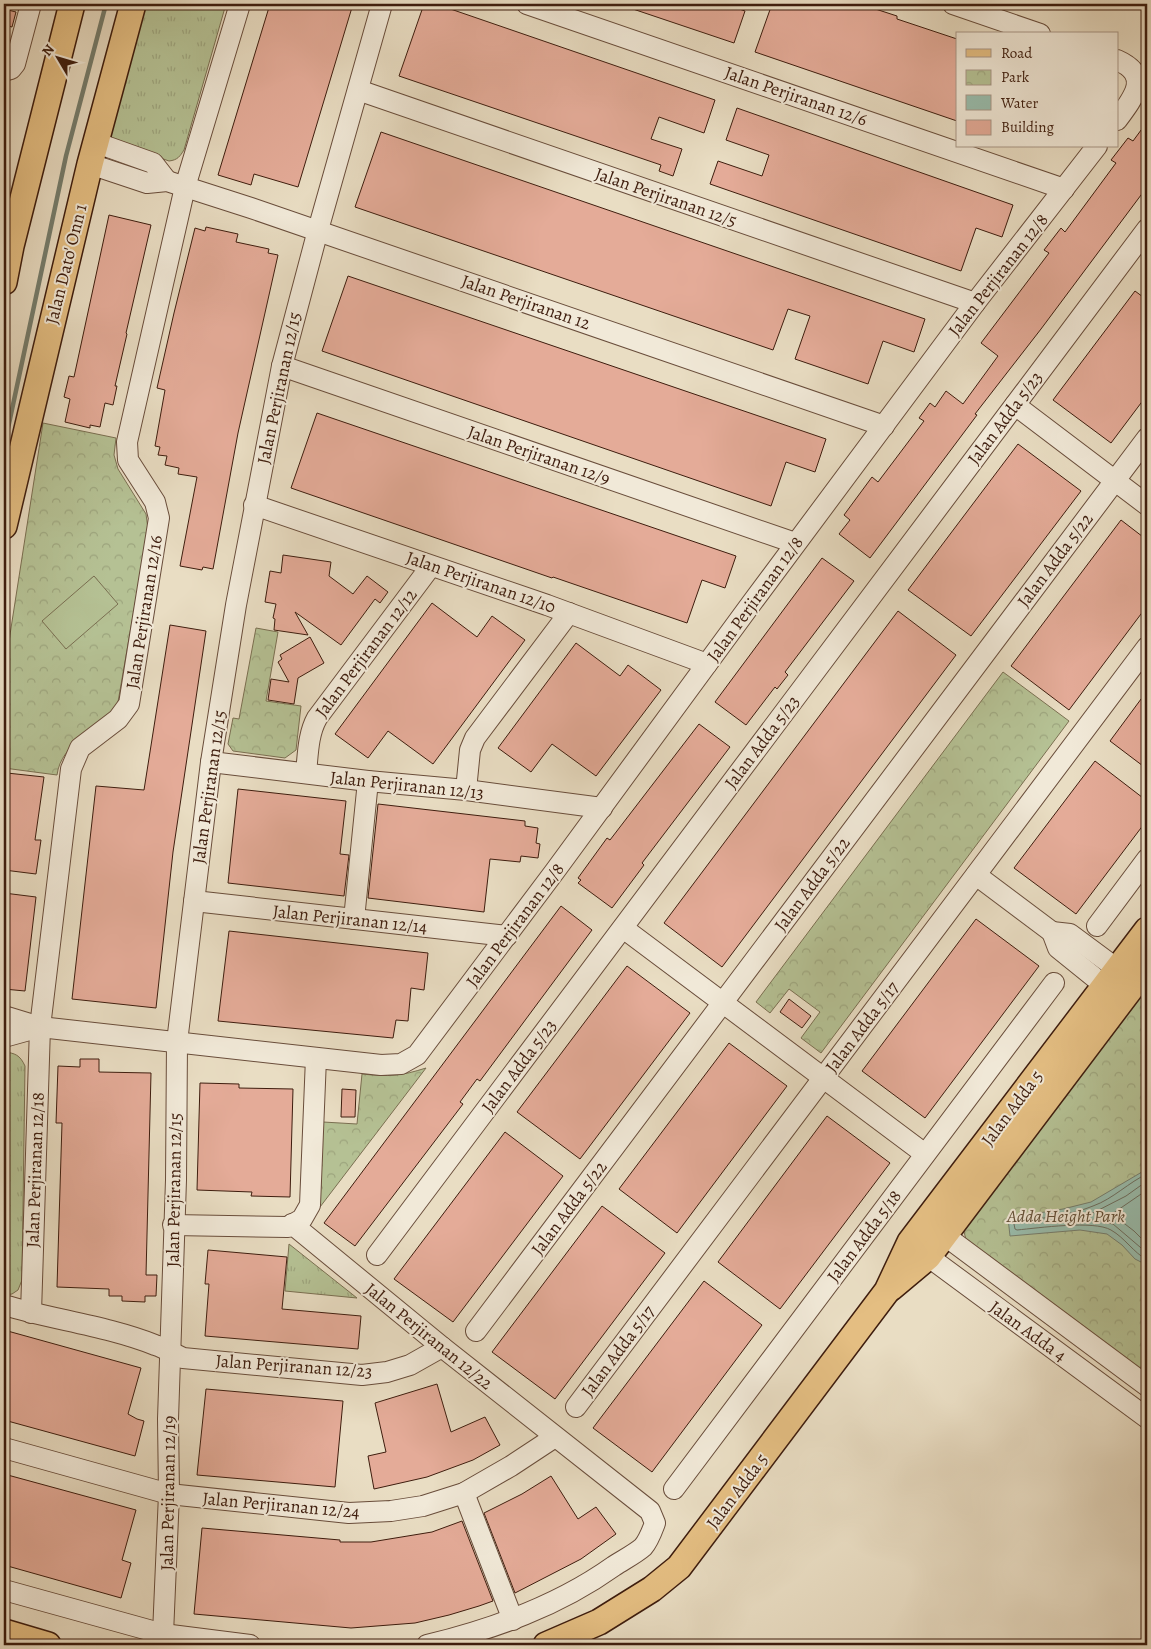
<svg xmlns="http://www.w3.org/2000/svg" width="1151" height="1649" font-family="Alegreya,serif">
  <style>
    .grass { fill: url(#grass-tufts); stroke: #7a6f51 }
    .park { fill: url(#park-crowns); stroke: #7a6f51 }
    .pitch { fill: #b5c194; stroke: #7a6f51 }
    .water { fill: #99bdad; stroke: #757d6d }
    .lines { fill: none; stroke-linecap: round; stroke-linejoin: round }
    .shore { stroke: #6c6d5e; stroke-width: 1 }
    .stream { stroke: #757d6d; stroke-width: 4.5 }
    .building { fill: #e4ab98; stroke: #3e1d0e }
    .minor-casing { stroke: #694d3b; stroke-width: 22 }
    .major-casing { stroke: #3e1d0e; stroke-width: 28 }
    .minor { stroke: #f1e9d8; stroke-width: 20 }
    .major { stroke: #e4be82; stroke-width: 25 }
    .labels { text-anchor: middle; stroke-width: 4; stroke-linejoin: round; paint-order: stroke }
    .street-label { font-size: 18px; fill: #3e1d0e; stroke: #f1e9d8 }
    .park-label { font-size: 18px; font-style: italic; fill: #624e36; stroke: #f1e9d8 }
  </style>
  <defs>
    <pattern id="grass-tufts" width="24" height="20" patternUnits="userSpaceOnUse" patternTransform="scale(1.25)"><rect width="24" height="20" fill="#b5c194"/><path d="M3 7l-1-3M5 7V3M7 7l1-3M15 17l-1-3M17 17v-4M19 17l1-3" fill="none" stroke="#9da57e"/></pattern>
    <pattern id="park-crowns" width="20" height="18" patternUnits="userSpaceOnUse" patternTransform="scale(1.25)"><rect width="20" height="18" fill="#b5c194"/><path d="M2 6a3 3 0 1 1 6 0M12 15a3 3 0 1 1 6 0" fill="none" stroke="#9da57e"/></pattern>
  </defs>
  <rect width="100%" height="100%" fill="#e9ddc3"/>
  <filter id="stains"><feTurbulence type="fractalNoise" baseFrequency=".004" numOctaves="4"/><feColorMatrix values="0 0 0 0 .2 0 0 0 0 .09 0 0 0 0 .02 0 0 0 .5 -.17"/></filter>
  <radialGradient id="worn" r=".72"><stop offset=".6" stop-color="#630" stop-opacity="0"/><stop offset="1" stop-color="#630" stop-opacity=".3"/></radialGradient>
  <g class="grass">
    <path d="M144,4H226L184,150C180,156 178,160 169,161L110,140Z"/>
    <path d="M4,1052C15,1053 20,1055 25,1066L22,1280L18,1290L12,1294L4,1295Z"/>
    <path d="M289,1244L357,1298L285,1291Z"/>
  </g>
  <g class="park">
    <path d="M43,423L116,438L114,455L118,469L146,514L148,529L118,702C101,729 61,742 57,775L4,768V673Z"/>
    <path d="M256,628L278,632L266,701L301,706L296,750L285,758L233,751L228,744L233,718L239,719Z"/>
    <path d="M1003,672L1069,721L821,1053L801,1038L820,1012L789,989L770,1013L756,1002Z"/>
    <path d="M1147,979V1375L967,1243L961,1221Z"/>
    <path d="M426,1068L320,1207L323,1122L357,1124L362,1074C389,1077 401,1076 426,1068Z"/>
  </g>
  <path class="pitch" d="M94,576L118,604L66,649L42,621Z"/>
  <path class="water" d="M1147,1169V1265L1135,1259L1122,1245L1107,1234L1080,1230L1010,1236L1008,1218L1063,1209L1091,1202Z"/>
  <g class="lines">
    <g class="shore">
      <path d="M1147,1174C1129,1182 1113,1199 1093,1206C1069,1216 1041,1218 1016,1222L1014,1224L1015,1229L1017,1230C1038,1228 1094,1220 1111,1230C1125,1238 1133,1252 1147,1260"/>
      <path d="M1147,1181L1126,1196L1085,1217L1087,1219L1113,1224L1147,1253"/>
      <path d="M1147,1190L1112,1214L1134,1231L1147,1244"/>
    </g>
    <path class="stream" d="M4,447L66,156L106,4"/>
  </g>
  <g class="building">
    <path d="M270,4H353L298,187L254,174L251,185L218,175Z"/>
    <path d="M424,4H436L715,100L704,133L659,117L651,139L682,149L673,176L659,171L661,165L399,76Z"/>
    <path d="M625,4H725L745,11L734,43L624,6Z"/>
    <path d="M772,4H860L897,16V19L957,39V121L755,52Z"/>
    <path d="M4,9L16,12L12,27L4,25Z"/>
    <path d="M737,108L1013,205L1002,237L976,228L961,271L710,184L718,161L762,176L769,155L726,140Z"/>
    <path d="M1147,122V187L1041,329L975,414L977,415L870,558L839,534L850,520L844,515L872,477L878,482L924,421L919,418L930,403L935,407L946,391L963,404L998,356L981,343L1049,253L1044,250L1061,228L1065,232L1116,163L1111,160L1128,138L1133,141Z"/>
    <path d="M381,132L925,319L914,352L883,341L868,384L795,359L810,316L788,309L773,350L355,207Z"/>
    <path d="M109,215L151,225L126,333L127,334L115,386H117L113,405L105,403L100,427L90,425V428L65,422L70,399L64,397L69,376L74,377Z"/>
    <path d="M206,227L238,234L236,242L269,249L268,253L278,255L238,433L213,569L203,567L202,570L180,566L197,477L178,474L179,468L165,465L167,456L158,455L160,447L155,446L165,390L157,388L174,313L195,228L205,231Z"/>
    <path d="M348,276L826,439L815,472L786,462L771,506L322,351Z"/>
    <path d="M1135,291L1147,300V395L1111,443L1053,400Z"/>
    <path d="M317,413L736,556L725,588L702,580L687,623L553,577L552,578L291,488Z"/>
    <path d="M1018,444L1081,491L971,636L908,590Z"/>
    <path d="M1121,520L1147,540V606L1069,710L1011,666Z"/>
    <path d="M283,555L331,562L329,576L353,594L367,576L388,592L380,603L375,599L341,645L295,612L308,635L274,630L275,619L273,618L276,604L265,602L270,571L281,573Z"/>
    <path d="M822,558L854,581L785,672L788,675L777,689L775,687L746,725L715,702Z"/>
    <path d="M432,603L477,637L492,616L525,640L433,764L388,731L368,758L335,734Z"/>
    <path d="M898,611L956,655L722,967L664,923Z"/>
    <path d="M170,625L206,631L173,852L156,1008L72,999L96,786L144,790Z"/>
    <path d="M310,637L324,663L298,678L294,704L268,700L271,679L289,682L278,662L282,659L280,655Z"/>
    <path d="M576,643L620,676L628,665L661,690L596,776L552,744L531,772L498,748Z"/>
    <path d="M1147,691V769L1110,741Z"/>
    <path d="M699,724L730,747L642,863L644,865L612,908L578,883L581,880L578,878L607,838L610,840Z"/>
    <path d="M1095,761L1147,801V820L1076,914L1014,868Z"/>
    <path d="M7,773L44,777L35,840H41L36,874L4,870V800Z"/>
    <path d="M238,789L346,801L340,854L349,855L344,896L228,883Z"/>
    <path d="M378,804L525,821V826L538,828L536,843L540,844L538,858L521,856L520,862L490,859L484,912L368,898Z"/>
    <path d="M4,893L36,897L25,991L4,989Z"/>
    <path d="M561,906L592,930L480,1081L477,1079L460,1102L463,1104L355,1246L324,1223Z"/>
    <path d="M976,919L1039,966L925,1118L862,1071Z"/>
    <path d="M229,931L428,953L424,990L411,988L408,1021L396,1020L393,1038L218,1021Z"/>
    <path d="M627,966L690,1013L580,1159L517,1112Z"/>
    <path d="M789,999L811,1016L802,1028L780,1012Z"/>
    <path d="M729,1043L787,1086L677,1233L619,1189Z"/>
    <path d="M80,1059H99V1072L151,1073L146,1275H157L156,1296H145V1302L122,1301V1296H109V1289L57,1287L62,1123H56L58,1066L80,1067Z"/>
    <path d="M200,1083L239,1084V1088L293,1089L290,1197L251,1196L252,1192L197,1190Z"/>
    <path d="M342,1089L356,1090L355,1117H341Z"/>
    <path d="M827,1116L890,1163L780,1309L718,1262Z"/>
    <path d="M505,1132L563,1176L453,1322L394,1279Z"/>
    <path d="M602,1206L665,1253L555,1399L492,1352Z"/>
    <path d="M208,1250L287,1257L282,1309L361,1316L358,1349L205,1336L209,1284H205Z"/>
    <path d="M704,1281L762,1325L652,1472L593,1428Z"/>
    <path d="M4,1330L141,1368L128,1414L137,1419L144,1421L135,1456L4,1420Z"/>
    <path d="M437,1384L451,1432L485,1417L500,1445L473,1460L427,1477L374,1489L368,1456L386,1452L375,1403Z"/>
    <path d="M206,1389L343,1401L335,1487L197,1475Z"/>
    <path d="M4,1474L136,1510L122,1560L131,1563L121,1598L4,1565Z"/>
    <path d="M551,1476L578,1519L596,1507L616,1534L581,1559L515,1593L484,1513L522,1494Z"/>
    <path d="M462,1521L493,1601L479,1606L449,1615L415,1623L351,1628L194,1614L202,1528L340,1540V1542H371L432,1532Z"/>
  </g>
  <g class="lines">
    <g class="minor-casing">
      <g id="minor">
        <path d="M527,4L1064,189"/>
        <path d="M953,4L1040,34"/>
        <path d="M1117,60C1151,75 1135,96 1117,120"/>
        <path d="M4,71L11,69L15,64L31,4"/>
        <path d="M358,90L975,303"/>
        <path d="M97,143L153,163L167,181"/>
        <path d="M90,164L147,183L167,181L251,208L884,426"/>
        <path d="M282,366L795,543"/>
        <path d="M1015,405L1147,505"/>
        <path d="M254,505L547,605L707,664"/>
        <path d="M211,762L368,781L466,790L602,808"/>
        <path d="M306,773C308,754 308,734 317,718L431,566"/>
        <path d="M466,790L470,750L475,738L569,613"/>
        <path d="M976,875L1052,932"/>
        <path d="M194,901L507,936"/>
        <path d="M354,919L368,781"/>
        <path d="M1097,926L1147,859"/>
        <path d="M623,928L925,1154"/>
        <path d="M1052,932L1058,948L1115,994"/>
        <path d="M1052,932L1070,934L1128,977"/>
        <path d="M4,1016L40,1027L381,1065L401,1064L417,1055L555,871L751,604L975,303L1097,146"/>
        <path d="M4,1037L40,1027"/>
        <path d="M292,1224L442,1347L650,1511L655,1523C652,1531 649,1540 643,1547C635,1554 623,1560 614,1566C558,1606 494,1629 427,1645"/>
        <path d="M173,1225L288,1227L302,1219L310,1205L316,1058"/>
        <path d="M932,1226L1147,1386"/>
        <path d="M918,1249L1147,1418"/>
        <path d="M377,1255L1147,229"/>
        <path d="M4,1305C54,1320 107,1326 155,1345C165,1348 174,1354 183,1358L362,1375L387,1372L410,1365L442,1347"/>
        <path d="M31,1313L40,1027L71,769L80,748L118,719L129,704L159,518L155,502L128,460L127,442L185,187L240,4"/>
        <path d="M476,1331L1147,438"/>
        <path d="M576,1407L1147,647"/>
        <path d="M4,1448L169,1494L349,1513L391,1511L423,1506L464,1493L511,1466L555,1437"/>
        <path d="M674,1489L1054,983"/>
        <path d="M464,1493L513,1620"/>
        <path d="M4,1590L163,1634L250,1645"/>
        <path d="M163,1634L169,1494L168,1419L176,1180L177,1042L211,762L236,605L282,366L318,230L382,4"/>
      </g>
    </g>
    <g class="major-casing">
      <g id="major">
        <path d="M4,282L11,246L72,4"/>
        <path d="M4,526L90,164L133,4"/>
        <path d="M891,1288L928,1257L1147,967"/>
        <path d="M4,1632L48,1645"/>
        <path d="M546,1645L599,1622L652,1589L679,1567L887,1291L910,1242L1147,930"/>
      </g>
    </g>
    <use href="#minor" class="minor"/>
    <use href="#major" class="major"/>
  </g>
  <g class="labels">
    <g class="street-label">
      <text transform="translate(796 96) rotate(19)" y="6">Jalan Perjiranan 12/6</text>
      <text transform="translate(666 197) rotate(19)" y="6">Jalan Perjiranan 12/5</text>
      <text transform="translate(66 264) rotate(-76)" y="6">Jalan Dato' Onn 1</text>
      <text transform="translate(998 275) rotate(-52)" y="6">Jalan Perjiranan 12/8</text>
      <text transform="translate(526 302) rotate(19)" y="6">Jalan Perjiranan 12</text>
      <text transform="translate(279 388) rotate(-78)" y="6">Jalan Perjiranan 12/15</text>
      <text transform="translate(1005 418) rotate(-53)" y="6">Jalan Adda 5/23</text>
      <text transform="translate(539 455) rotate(19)" y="6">Jalan Perjiranan 12/9</text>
      <text transform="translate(1055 560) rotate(-53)" y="6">Jalan Adda 5/22</text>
      <text transform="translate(481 582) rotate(19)" y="6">Jalan Perjiranan 12/10</text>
      <text transform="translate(755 599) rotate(-54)" y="6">Jalan Perjiranan 12/8</text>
      <text transform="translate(144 612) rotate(-81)" y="6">Jalan Perjiranan 12/16</text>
      <text transform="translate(366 653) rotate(-53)" y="6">Jalan Perjiranan 12/12</text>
      <text transform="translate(762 742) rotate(-53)" y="6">Jalan Adda 5/23</text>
      <text transform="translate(407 785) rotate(6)" y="6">Jalan Perjiranan 12/13</text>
      <text transform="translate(209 787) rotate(-82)" y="6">Jalan Perjiranan 12/15</text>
      <text transform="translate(812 884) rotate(-53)" y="6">Jalan Adda 5/22</text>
      <text transform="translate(350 919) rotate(6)" y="6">Jalan Perjiranan 12/14</text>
      <text transform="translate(515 925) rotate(-53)" y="6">Jalan Perjiranan 12/8</text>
      <text transform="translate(862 1027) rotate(-53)" y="6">Jalan Adda 5/17</text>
      <text transform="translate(519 1066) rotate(-53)" y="6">Jalan Adda 5/23</text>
      <text transform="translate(1012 1108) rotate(-53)" y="6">Jalan Adda 5</text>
      <text transform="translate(35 1170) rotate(-88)" y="6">Jalan Perjiranan 12/18</text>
      <text transform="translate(174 1190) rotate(-89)" y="6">Jalan Perjiranan 12/15</text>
      <text transform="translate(569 1208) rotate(-53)" y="6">Jalan Adda 5/22</text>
      <text transform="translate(864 1236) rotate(-53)" y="6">Jalan Adda 5/18</text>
      <text transform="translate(1028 1331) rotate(36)" y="6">Jalan Adda 4</text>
      <text transform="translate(429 1336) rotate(39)" y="6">Jalan Perjiranan 12/22</text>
      <text transform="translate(618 1351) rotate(-53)" y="6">Jalan Adda 5/17</text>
      <text transform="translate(294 1366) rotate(4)" y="6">Jalan Perjiranan 12/23</text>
      <text transform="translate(737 1491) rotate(-53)" y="6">Jalan Adda 5</text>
      <text transform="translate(168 1493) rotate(-89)" y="6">Jalan Perjiranan 12/19</text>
      <text transform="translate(281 1505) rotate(5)" y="6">Jalan Perjiranan 12/24</text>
    </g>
    <g class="park-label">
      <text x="1066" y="1222">Adda Height Park</text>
    </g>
  </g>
  <rect width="1151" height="1649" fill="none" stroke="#e9ddc3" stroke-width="20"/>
  <rect x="5" y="5" width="1141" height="1639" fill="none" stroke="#3e1d0e" stroke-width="2.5"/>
  <rect x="10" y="10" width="1131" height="1629" fill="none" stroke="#3e1d0e"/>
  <rect x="956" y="32" width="162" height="115" fill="#f1e9d8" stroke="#a99787"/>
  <rect x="966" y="49" width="25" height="8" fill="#e4be82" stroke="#a99787"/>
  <text x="1001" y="58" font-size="15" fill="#3e1d0e">Road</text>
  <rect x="966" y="70" width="25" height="15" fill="url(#park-crowns)" stroke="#a99787"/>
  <text x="1001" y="82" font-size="15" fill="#3e1d0e">Park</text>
  <rect x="966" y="95" width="25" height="15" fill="#99bdad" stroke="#a99787"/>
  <text x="1001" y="108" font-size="15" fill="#3e1d0e">Water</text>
  <rect x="966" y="120" width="25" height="15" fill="#e4ab98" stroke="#a99787"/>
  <text x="1001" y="132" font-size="15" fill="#3e1d0e">Building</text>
  <g transform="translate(58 58) rotate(308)" stroke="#f1e9d8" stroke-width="4" paint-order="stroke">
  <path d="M0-4L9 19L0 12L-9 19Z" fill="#3e1d0e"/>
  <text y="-8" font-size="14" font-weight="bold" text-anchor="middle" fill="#3e1d0e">N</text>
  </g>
  <rect width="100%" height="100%" filter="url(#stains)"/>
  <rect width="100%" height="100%" fill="url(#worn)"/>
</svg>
